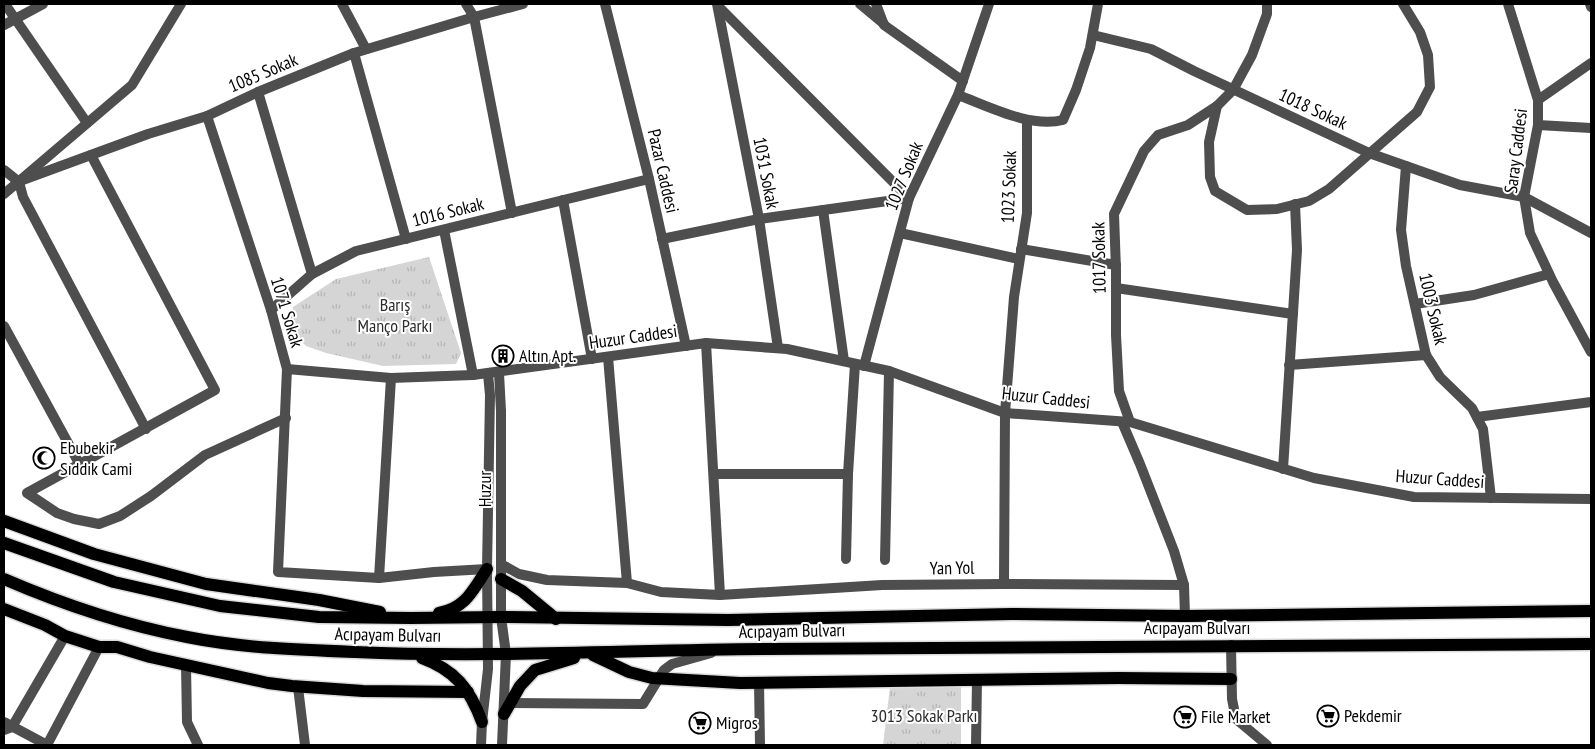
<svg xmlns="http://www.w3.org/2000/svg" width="1595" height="749" font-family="'PT Sans Narrow',sans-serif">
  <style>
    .park { fill: url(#park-tufts) }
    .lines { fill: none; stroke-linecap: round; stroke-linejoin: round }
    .primary-casing { stroke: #dbdbdb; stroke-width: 15 }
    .minor { stroke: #4e4e4e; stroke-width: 10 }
    .tertiary { stroke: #4e4e4e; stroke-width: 10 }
    .primary { stroke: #000; stroke-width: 12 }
    .labels { text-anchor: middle; stroke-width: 4; stroke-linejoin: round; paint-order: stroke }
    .street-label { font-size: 18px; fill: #000; stroke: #fff }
    .park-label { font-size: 18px; fill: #2c2c2c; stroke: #fff }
    .poi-label { font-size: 18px; fill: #000; stroke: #fff; text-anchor: start }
  </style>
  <defs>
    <pattern id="park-tufts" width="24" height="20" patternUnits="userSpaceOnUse" patternTransform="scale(1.25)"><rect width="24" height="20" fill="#d5d5d5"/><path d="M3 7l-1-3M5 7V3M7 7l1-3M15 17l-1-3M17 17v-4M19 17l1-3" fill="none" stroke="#b5b5b5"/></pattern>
  </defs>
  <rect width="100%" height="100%" fill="#fff"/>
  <g class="park">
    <path d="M429,257L461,353L456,364L383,366L326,353L306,346L289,328L293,307L336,279Z"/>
    <path d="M961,686V745H883L890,687Z"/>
  </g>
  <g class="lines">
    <g class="primary-casing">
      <g id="primary">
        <path d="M4,521L94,554L206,584L319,600L380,612"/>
        <path d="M4,543L114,582L220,606L319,617L411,618L501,617L728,620L1011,614L1185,616L1591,611"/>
        <path d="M4,579C62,604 124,625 187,637C242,648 299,650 355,652C491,658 628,650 764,649C1040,647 1316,645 1591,644"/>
        <path d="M501,579L522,591L556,619"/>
        <path d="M4,609L45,625L65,636L99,647H117L150,657L268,683L292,686L363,691L468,692"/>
        <path d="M439,613C466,608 473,590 487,569"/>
        <path d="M593,655L629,672L652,678L740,683L1118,678L1231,679"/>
        <path d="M422,658C455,670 470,689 482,722"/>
        <path d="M504,714L520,686L535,670L574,658"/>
      </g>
    </g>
    <g class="minor">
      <path d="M5,4L87,123"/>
      <path d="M342,4L366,49"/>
      <path d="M466,4L474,17L512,213"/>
      <path d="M717,4L759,219L778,348"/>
      <path d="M860,4L884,24"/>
      <path d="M876,4L884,25L963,81"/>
      <path d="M1590,4L1591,7"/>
      <path d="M718,6L909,198"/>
      <path d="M4,25L43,4"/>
      <path d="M1093,35L1151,49L1194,71L1369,153L1460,185L1524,197L1591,233"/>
      <path d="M354,53L406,239"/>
      <path d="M258,92L312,274"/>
      <path d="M958,95C990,107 1030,128 1063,120L1076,90L1090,48L1098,4"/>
      <path d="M1538,100L1591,63"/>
      <path d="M1217,106L1209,142L1210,177L1215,191L1247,210L1277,209L1309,201L1329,189L1417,112L1430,87L1428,55L1420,32L1403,4"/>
      <path d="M207,116L271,310L287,369L278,572L379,578L434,572L487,569"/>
      <path d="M1538,125L1591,128"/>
      <path d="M91,155L215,390L27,493L57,513L74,519L99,524L120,516L151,496L205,455L286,418"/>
      <path d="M1406,166L1401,230L1406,266L1426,355L1440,377L1472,408L1483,429L1491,498"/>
      <path d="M4,170L19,182"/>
      <path d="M20,181L148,134L207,116L258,92L354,53L474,17L523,4"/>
      <path d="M19,182L23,197L146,429"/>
      <path d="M563,200L592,359"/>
      <path d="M823,210L844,361"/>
      <path d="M900,233L1019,259"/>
      <path d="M662,239L759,219L909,198"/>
      <path d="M1021,249L1116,265"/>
      <path d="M1116,288L1293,314"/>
      <path d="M1415,304L1474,295L1549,274"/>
      <path d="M271,310L312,274L356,251L649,179"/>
      <path d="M4,326L80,465"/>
      <path d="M706,343L720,595"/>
      <path d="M608,357L627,583"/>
      <path d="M1289,365L1426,355"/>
      <path d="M864,366L909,198L958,95L989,4"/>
      <path d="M287,369L391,378L473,375L444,230"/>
      <path d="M1477,417L1591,402"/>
      <path d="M1122,422L1140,464L1174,551L1184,585L1185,616"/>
      <path d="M1130,422L1119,391L1116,335V270L1114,214L1144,151L1158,135L1188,125L1217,106L1233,90L1252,55L1267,14V4"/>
      <path d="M1283,469L1297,250L1295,204"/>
      <path d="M714,474H848"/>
      <path d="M846,559L848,474L855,364"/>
      <path d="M885,560L889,371"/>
      <path d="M501,564L519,574L547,580L627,583L661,592L720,595L882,585L1004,584L1184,585"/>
      <path d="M379,578L391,378"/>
      <path d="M1004,584L1005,413L1014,297L1027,213V120"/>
      <path d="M186,665L187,722L198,745"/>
      <path d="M759,683L760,745"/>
      <path d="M298,687L305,745"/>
      <path d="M509,703L643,704L664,670L672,664L711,653"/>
      <path d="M4,722L47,745L99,647"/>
      <path d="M4,730L12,727L65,636"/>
      <path d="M976,745L977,680"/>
    </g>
    <g class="tertiary">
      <path d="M605,4L649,179L686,346"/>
      <path d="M1508,4L1538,100V125L1524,197L1530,233L1553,282L1591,352"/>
      <path d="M4,194L132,85L181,4"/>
      <path d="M499,373L501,411V617L506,654L502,745"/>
      <path d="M473,375L706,343L787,349L889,371L1005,413L1130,422L1314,478L1414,497L1591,499"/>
      <path d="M1231,645L1232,699L1236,719L1267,745"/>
      <path d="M481,745L482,722L488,669L487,569L490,395L488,374"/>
    </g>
    <use href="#primary" class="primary"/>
  </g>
  <defs>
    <g id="building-ring" transform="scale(1.125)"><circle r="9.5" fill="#fff" stroke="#000" stroke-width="1.5"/><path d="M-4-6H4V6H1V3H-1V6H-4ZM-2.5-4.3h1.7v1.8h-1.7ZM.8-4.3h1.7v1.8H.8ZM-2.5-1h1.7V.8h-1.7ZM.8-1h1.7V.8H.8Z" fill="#000"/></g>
    <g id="mosque-ring" transform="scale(1.125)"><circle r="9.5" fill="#fff" stroke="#000" stroke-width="1.5"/><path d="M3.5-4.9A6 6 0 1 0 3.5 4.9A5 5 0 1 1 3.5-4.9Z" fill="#000"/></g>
    <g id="supermarket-ring" transform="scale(1.125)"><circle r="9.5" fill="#fff" stroke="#000" stroke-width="1.5"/><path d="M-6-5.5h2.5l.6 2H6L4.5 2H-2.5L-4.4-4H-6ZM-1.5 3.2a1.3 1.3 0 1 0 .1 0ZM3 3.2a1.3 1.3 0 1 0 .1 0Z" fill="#000"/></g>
  </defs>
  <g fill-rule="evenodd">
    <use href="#building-ring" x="503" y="356"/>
    <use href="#mosque-ring" x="44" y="458"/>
    <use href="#supermarket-ring" x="1328" y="716"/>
    <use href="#supermarket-ring" x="1185" y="717"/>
    <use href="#supermarket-ring" x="700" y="723"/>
  </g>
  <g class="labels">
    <g class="street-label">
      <text transform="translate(263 73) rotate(-23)" y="6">1085 Sokak</text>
      <text transform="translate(1313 109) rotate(25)" y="6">1018 Sokak</text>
      <text transform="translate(1516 151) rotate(-83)" y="6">Saray Caddesi</text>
      <text transform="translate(663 171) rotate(77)" y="6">Pazar Caddesi</text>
      <text transform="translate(766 173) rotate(79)" y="6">1031 Sokak</text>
      <text transform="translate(904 176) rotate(-68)" y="6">1027 Sokak</text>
      <text transform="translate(1009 187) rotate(-88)" y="6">1023 Sokak</text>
      <text transform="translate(448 212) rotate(-14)" y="6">1016 Sokak</text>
      <text transform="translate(1099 258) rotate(-91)" y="6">1017 Sokak</text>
      <text transform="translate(1433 309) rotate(77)" y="6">1003 Sokak</text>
      <text transform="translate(287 312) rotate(73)" y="6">1071 Sokak</text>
      <text transform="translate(633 337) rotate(-8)" y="6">Huzur Caddesi</text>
      <text transform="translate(1046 398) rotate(6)" y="6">Huzur Caddesi</text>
      <text transform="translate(1440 479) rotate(4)" y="6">Huzur Caddesi</text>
      <text transform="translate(485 489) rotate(-90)" y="6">Huzur</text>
      <text transform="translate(952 568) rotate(-1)" y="6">Yan Yol</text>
      <text x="1197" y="634">Acıpayam Bulvarı</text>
      <text transform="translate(792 631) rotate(-1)" y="6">Acıpayam Bulvarı</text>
      <text transform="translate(388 635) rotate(1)" y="6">Acıpayam Bulvarı</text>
    </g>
    <g class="park-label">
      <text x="395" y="311">Barış<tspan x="395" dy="21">Manço Parkı</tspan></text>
      <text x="924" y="722">3013 Sokak Parkı</text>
    </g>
    <g class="poi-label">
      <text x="519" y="362">Altın Apt.</text>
      <text x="60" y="454">Ebubekir<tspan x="60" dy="21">Sıddık Cami</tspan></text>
      <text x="1344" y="722">Pekdemir</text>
      <text x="1201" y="723">File Market</text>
      <text x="716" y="729">Migros</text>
    </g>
  </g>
  <rect width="1595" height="749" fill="none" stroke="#000000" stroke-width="10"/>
</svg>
